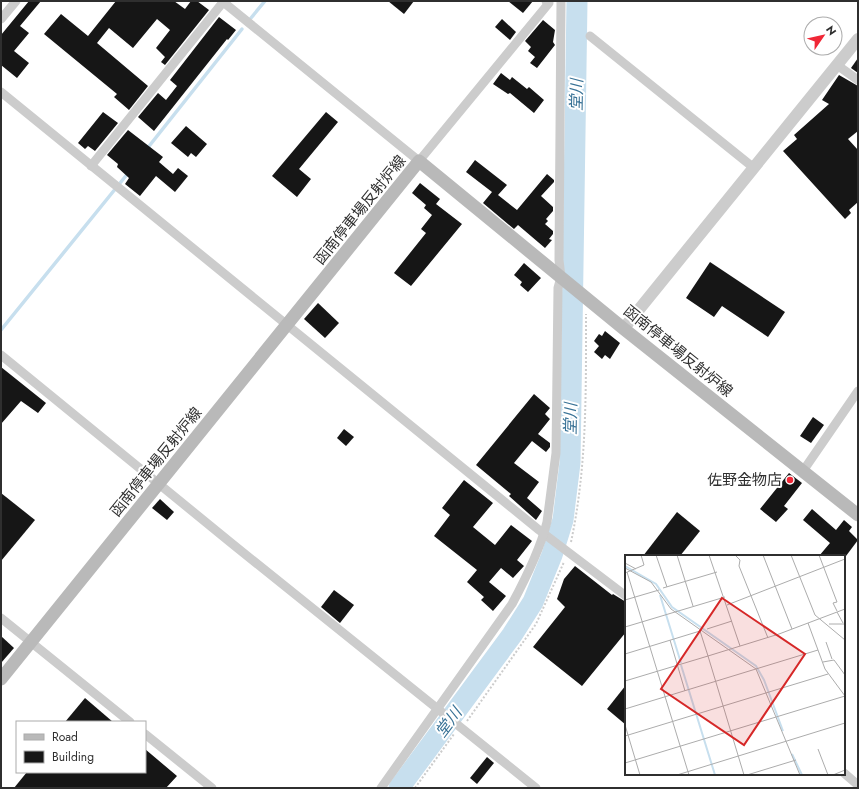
<svg xmlns="http://www.w3.org/2000/svg" width="859" height="789" font-family="Jost,'Noto Sans JP',sans-serif">
  <style>
    .lines { fill: none; stroke-linecap: round; stroke-linejoin: round }
    .stream { stroke: #c7dfee; stroke-width: 3.5 }
    .river { stroke: #c7dfee; stroke-width: 21 }
    .building { fill: #161616 }
    .path { stroke: #ccc; stroke-width: 2; stroke-dasharray: 2 2; stroke-linecap: butt }
    .minor { stroke: #ccc; stroke-width: 9 }
    .tertiary { stroke: #ccc; stroke-width: 12 }
    .secondary { stroke: #b9b9b9; stroke-width: 13 }
    .poi-dot { fill: #f02736; stroke: #fff; stroke-width: 1.5 }
    .labels { text-anchor: middle; stroke-width: 4; stroke-linejoin: round; paint-order: stroke }
    .street-label { font-size: 15px; fill: #2f2f2f; stroke: #fff }
    .poi-label { font-size: 15px; fill: #2f2f2f; stroke: #fff; text-anchor: end }
    .water-label { font-size: 16px; font-style: italic; fill: #387296; stroke: #fff }
    .inset-river { fill: none; stroke: #c7dfee; stroke-width: 2 }
    .inset-road { fill: none; stroke: #acacac; stroke-width: 1 }
    .view { fill: #d62828; fill-opacity: 0.15; stroke: #d62828; stroke-width: 2 }
    .inset-edge { fill: none; stroke: #2f2f2f; stroke-width: 2 }
  </style>
  <rect width="100%" height="100%" fill="#fff"/>
  <g class="lines">
    <g class="stream">
      <path d="M251,18L265,1"/>
      <path d="M146,150L242,29"/>
      <path d="M1,330L129,172"/>
    </g>
    <path class="river" d="M399,788L512,635L533,602L552,555L563,520L570,463L577,1"/>
  </g>
  <g class="building">
    <path d="M29,1H41L20,26L29,33L14,51L29,63L17,78L1,65V35Z"/>
    <path d="M116,1H174L185,9L191,1H197L209,10L165,65L161,62L165,57L156,48L170,30L157,19L133,48L109,28L97,43L148,86L129,110L114,97L117,94L44,34L61,14L88,36Z"/>
    <path d="M388,1H414L404,14Z"/>
    <path d="M508,1H533L523,13Z"/>
    <path d="M219,17L236,30L228,40L227,39L154,131L138,117L158,93L166,100L177,86L170,80Z"/>
    <path d="M502,19L516,32L510,40L495,27Z"/>
    <path d="M543,20L555,30L553,42L555,45L537,68L530,63L535,57L528,51L531,47L525,41Z"/>
    <path d="M858,58V73L851,68Z"/>
    <path d="M501,73L510,80L512,77L527,89L529,87L544,100L534,113L510,93L508,94L493,84Z"/>
    <path d="M839,75L858,86V131L848,139L858,150V202L849,210L851,213L845,219L783,151L797,139L794,135L829,104L822,100Z"/>
    <path d="M103,112L118,123L95,151L88,146L85,149L78,143Z"/>
    <path d="M326,112L338,122L299,169L311,179L297,197L272,176Z"/>
    <path d="M186,126L207,144L196,157L191,153L188,157L171,143Z"/>
    <path d="M128,130L163,157L159,162L173,174L178,168L188,176L175,192L156,176L140,196L125,184L129,178L117,167L118,164L107,155Z"/>
    <path d="M475,160L507,185L498,195L517,210L547,174L554,180V182L541,196L553,207V211L546,219L548,221L545,224L553,231V234L549,239L552,240L545,248L518,225L514,229L483,203L492,192L466,172Z"/>
    <path d="M420,183L440,199L436,204L462,224L411,286L394,273L426,233L421,229L432,215L424,208L426,205L412,193Z"/>
    <path d="M710,262L785,312L768,337L722,306L714,317L686,298Z"/>
    <path d="M524,263L541,278L528,292L520,285L522,282L514,275Z"/>
    <path d="M318,303L339,323L325,338L304,319Z"/>
    <path d="M605,331L620,343L610,359L605,355L602,359L594,352L599,346L594,341L599,334L602,336Z"/>
    <path d="M1,367L46,403L38,413L21,401L1,424Z"/>
    <path d="M534,394L550,408L545,414L550,419L538,434L550,443V447L546,452L532,441L514,463L539,482L527,498L542,511L536,520L509,496L511,494L476,465Z"/>
    <path d="M813,417L824,425L811,443L800,436Z"/>
    <path d="M344,429L354,437L346,446L337,438Z"/>
    <path d="M789,473L802,483L784,506L788,509L776,522L760,509Z"/>
    <path d="M464,480L493,503L473,527L495,545L511,525L532,541L517,560L524,566L513,578L501,568L489,582L506,596L493,611L481,600L484,597L467,582L477,570L434,536L450,515L442,508Z"/>
    <path d="M1,493L35,520L1,561Z"/>
    <path d="M160,499L174,512L167,520L152,508Z"/>
    <path d="M812,509L836,530L844,520L852,527L849,531L858,540L846,556H819L830,543L803,520Z"/>
    <path d="M677,512L700,531L680,556H643Z"/>
    <path d="M575,566L612,595L613,594L626,602V632L582,686L533,647L565,607L557,599L564,579Z"/>
    <path d="M334,590L354,605L340,623L321,607Z"/>
    <path d="M1,636L14,648L1,663Z"/>
    <path d="M626,685V725L607,709Z"/>
    <path d="M85,698L113,722H65Z"/>
    <path d="M145,749L177,776L166,788H14L27,772H145Z"/>
    <path d="M487,757L494,763L477,784L470,778Z"/>
  </g>
  <g class="lines">
    <g class="path">
      <path d="M571,542C587,467 586,391 586,314"/>
      <path d="M467,721L536,624L564,562"/>
      <path d="M415,788L454,734"/>
    </g>
    <g class="minor">
      <path d="M222,1L419,161L549,3L546,1"/>
      <path d="M1,19L16,1"/>
      <path d="M590,36L754,168"/>
      <path d="M837,65L858,80"/>
      <path d="M1,92L539,530L626,596"/>
      <path d="M91,166L224,1"/>
      <path d="M1,355L230,542L536,788"/>
      <path d="M803,471L858,391"/>
      <path d="M1,618L130,722"/>
      <path d="M145,734L212,788"/>
      <path d="M844,773L858,785"/>
      <path d="M381,788L512,604C526,578 540,550 547,522L556,453L558,288L561,277L559,260L561,1"/>
    </g>
    <path class="tertiary" d="M624,328L858,39"/>
    <path class="secondary" d="M1,679L419,161L624,329L858,515"/>
  </g>
  <circle class="poi-dot" cx="790" cy="480" r="4"/>
  <g class="labels">
    <g class="street-label">
      <text transform="translate(360 210) rotate(-51)" y="5">函南停車場反射炉線</text>
      <text transform="translate(678 351) rotate(39)" y="5">函南停車場反射炉線</text>
      <text transform="translate(156 462) rotate(-51)" y="5">函南停車場反射炉線</text>
    </g>
    <g class="poi-label">
      <text x="782" y="485">佐野金物店</text>
    </g>
    <g class="water-label">
      <text transform="translate(576 95) rotate(-89)" y="6">堂川</text>
      <text transform="translate(570 419) rotate(-89)" y="6">堂川</text>
      <text transform="translate(448 722) rotate(-53)" y="6">堂川</text>
    </g>
  </g>
  <g transform="translate(625 555)">
    <rect width="220" height="220" fill="#fff"/>
    <path class="inset-river" d="M0,11L31,29L47,52L131,111L139,125L158,176M35,40L56,108M56,110L90,220M167,199L177,220"/>
    <path class="inset-road" d="M31,0L42,32M52,0L68,51M84,0L115,91M110,0L115,5L114,11L143,83M138,0L167,74M166,0L190,60L220,85M194,0L212,47L208,48L212,56M0,8L11,14M0,13L26,27L46,54L131,114L175,220M2,17L64,220M0,18L19,10L16,0M38,33L92,17M0,45L34,35M102,50L220,4M212,57L218,68M183,68L200,114L220,141M204,69H220M0,72L100,42M82,74L107,66M45,85L60,136M201,87L207,104M0,99L75,76L83,101L0,126M198,107L209,105L220,120M0,154L193,95M0,170L15,220M0,181L203,119M193,194L203,220M0,208L220,141M52,220L220,168M119,220L83,101L154,79L220,54M122,220L171,205M208,220L220,215"/>
    <path class="view" d="M97,43L180,99L119,190L36,134Z"/>
    <rect width="220" height="220" class="inset-edge"/>
  </g>
  <rect width="859" height="789" fill="none" stroke="#2f2f2f" stroke-width="4"/>
  <rect x="16" y="721" width="130" height="52" fill="#ffffff" stroke="#acacac"/>
  <rect x="24" y="734" width="20" height="6" fill="#b9b9b9" stroke="#acacac"/>
  <text x="52" y="741" font-size="12" fill="#2f2f2f">Road</text>
  <rect x="24" y="751" width="20" height="12" fill="#161616" stroke="#acacac"/>
  <text x="52" y="761" font-size="12" fill="#2f2f2f">Building</text>
  <g transform="translate(823 36) rotate(56)"><circle r="19" fill="#ffffff" stroke="#acacac"/>
  <path d="M0-3L7 15L0 10L-7 15Z" fill="#f02736"/>
  <text y="-6" font-size="11" font-weight="bold" text-anchor="middle" fill="#2f2f2f">N</text>
  </g>
</svg>
